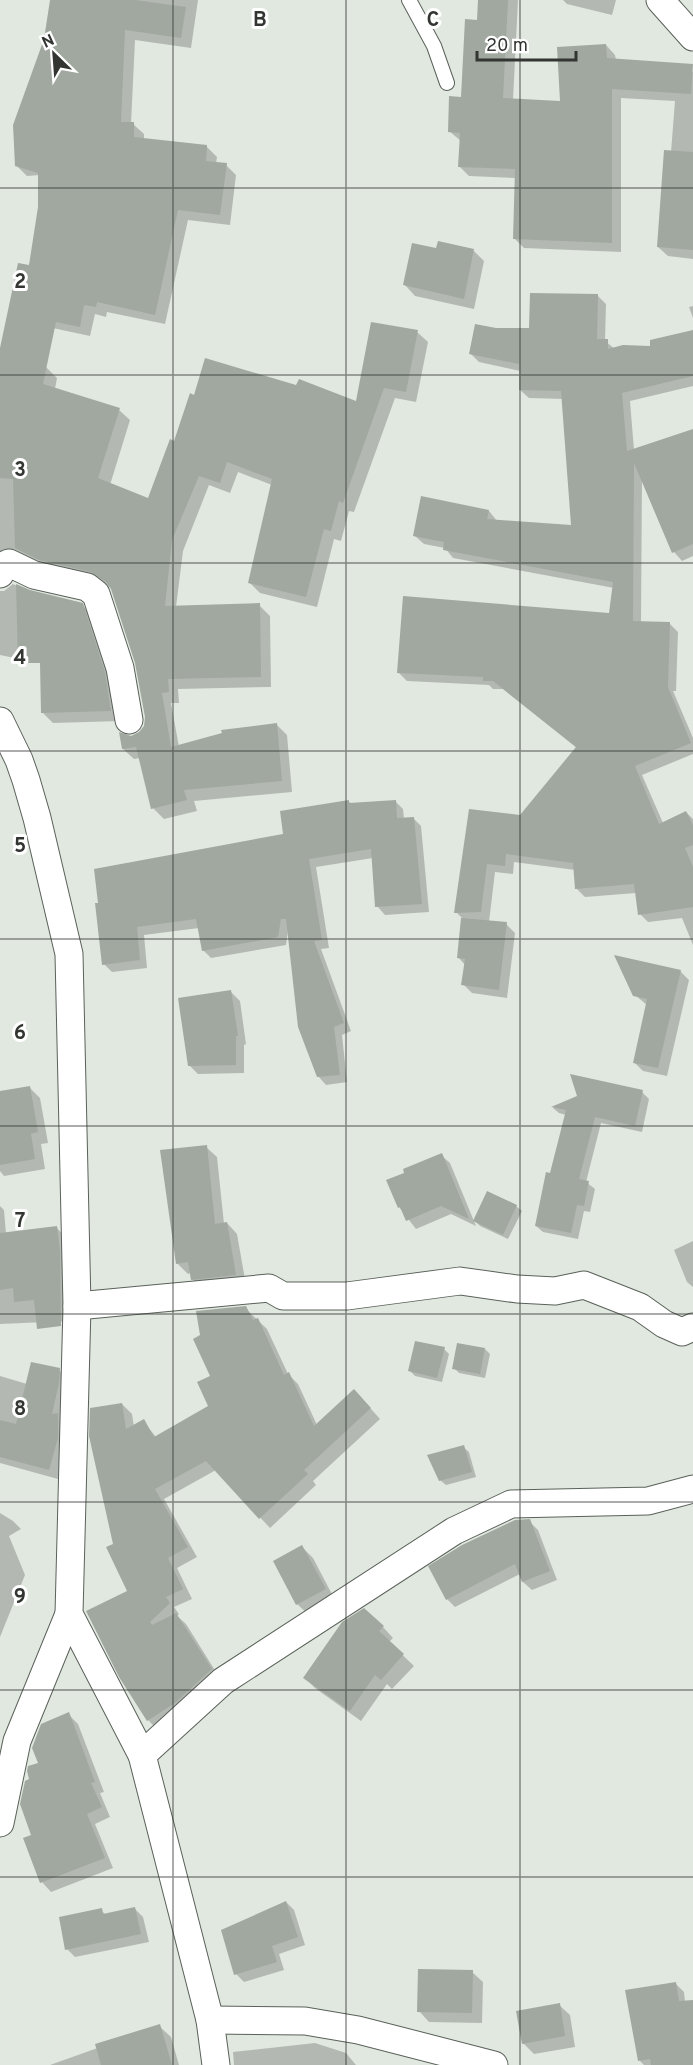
<svg xmlns="http://www.w3.org/2000/svg" width="693" height="2065" font-family="Overpass,sans-serif">
  <style>
    .shadow { fill: #0003 }
    .building { fill: #a1a8a0 }
    .lines { fill: none; stroke-linecap: round; stroke-linejoin: round }
    .service-casing { stroke: #5a615a; stroke-width: 16 }
    .minor-casing { stroke: #5a615a; stroke-width: 29 }
    .service { stroke: #fff; stroke-width: 14 }
    .minor { stroke: #fff; stroke-width: 27 }
    .grid { fill: none; stroke: #323532; stroke-width: 1.5; stroke-opacity: 0.55 }
    .grid-label { font-size: 20px; text-anchor: middle; font-weight: bold; fill: #323532; stroke: #fff; stroke-width: 6; stroke-linejoin: round; paint-order: stroke }
  </style>
  <rect width="100%" height="100%" fill="#e0e8df"/>
  <g class="shadow">
    <path d="M51,0H198L191,48L135,40L131,124H133L144,134V140L207,147L217,157L216,164L226,165L236,175L230,225L188,220L165,324L107,312L106,317L95,314L90,336L48,327L40,175L27,176L17,166L46,39Z"/>
    <path d="M480,0H518L513,100L562,103L606,45L615,55L616,60L679,65L693,72V259L668,256L658,247L671,152L675,101L621,98V252L524,248L514,238L516,178L469,176L459,166L461,141L449,131L462,98L479,21Z"/>
    <path d="M563,0H616L612,15L567,4Z"/>
    <path d="M439,243L474,251L484,261L474,309L415,296L405,285L437,250Z"/>
    <path d="M597,295L606,304L605,341L615,349L651,348L693,332V386L630,401L634,450L693,430V556L682,561L674,552L642,477L641,623H669L678,632L676,691H673L693,738V754L642,775L663,823L686,812L693,819V945L682,918L648,922L640,914L636,893L585,897L576,888L575,870L514,862L513,874L495,872L489,922L506,924L515,933L507,998L472,993L463,984L465,965L458,957L463,919L456,912L470,810L521,817L577,748L503,689H493L489,685L407,681L398,672L610,614L614,588L453,558L445,548L424,544L415,536L489,511L497,521L572,527L563,399L529,398L520,390V371L479,362L470,353L496,330H531Z"/>
    <path d="M693,306V318L689,307Z"/>
    <path d="M417,332L428,342L416,402L395,398L354,512L349,511L341,541L334,539L317,607L260,593L249,582L272,485L238,472L230,493L209,485L183,551L176,607L259,605L270,616L271,687L178,689L179,703H171L179,747L276,724L287,735L292,792L194,801L197,811L164,819L153,808L140,758L134,759L123,749L131,737L140,734L145,727L146,717L136,663L112,588L103,582L51,570L0,567V356L28,369L46,367L57,378L55,389L119,410L130,420L110,485L148,500L175,442L357,403Z"/>
    <path d="M13,584L30,592L82,605L93,616L121,721L53,723L42,712L44,664L0,655V591H4Z"/>
    <path d="M348,801L352,804L395,801L403,809L404,819L413,818L421,826L429,912L385,915L377,906L373,858L316,867L329,948L321,949L351,1031L342,1035L347,1082L326,1085L318,1076L288,930L286,945L211,958L203,950L199,928L144,935L147,968L112,972L104,964L97,904L285,836Z"/>
    <path d="M680,971L689,980L667,1076L643,1071L634,1062L647,1005L635,995Z"/>
    <path d="M231,992L240,1001L246,1044L244,1045V1073L198,1074L189,1065Z"/>
    <path d="M30,1088L40,1098L48,1143L41,1144L45,1169L4,1176L0,1171V1093Z"/>
    <path d="M642,1092L649,1099L642,1132L601,1123L586,1182L595,1189L590,1212L584,1211L578,1239L543,1232L536,1226L566,1115L559,1113L553,1108L579,1097Z"/>
    <path d="M206,1147L217,1157L224,1224L227,1223L237,1234L246,1285L203,1289L192,1279L191,1273L188,1274L177,1263Z"/>
    <path d="M441,1155L450,1163L476,1226L451,1214L416,1229L399,1207L406,1174Z"/>
    <path d="M488,1193L516,1206L522,1211L508,1239L480,1226L475,1221Z"/>
    <path d="M0,1206L4,1210L6,1234L57,1228L65,1237L69,1321L0,1324Z"/>
    <path d="M693,1241V1287L687,1282L674,1250Z"/>
    <path d="M245,1308L267,1329L288,1374L298,1384L317,1425L364,1401L380,1419L313,1481L316,1485L270,1528L216,1470L164,1499L197,1557L177,1568L192,1599L174,1607L179,1614L177,1616L186,1624L221,1680L158,1730L148,1720L120,1676L129,1591L115,1544L122,1404L132,1414L134,1427L143,1421L156,1437L210,1407L212,1376Z"/>
    <path d="M444,1349L449,1354L442,1382L415,1376L410,1371Z"/>
    <path d="M485,1349L490,1354L485,1378L459,1373L454,1368Z"/>
    <path d="M59,1370L69,1380L67,1448L58,1479L0,1463V1376L27,1384Z"/>
    <path d="M463,1447L469,1452L476,1477L446,1485L440,1480Z"/>
    <path d="M0,1513L13,1521L21,1529L9,1536L25,1575L0,1637Z"/>
    <path d="M529,1521L538,1530L557,1580L532,1590L523,1582L520,1574L455,1607L447,1599Z"/>
    <path d="M302,1547L313,1558L335,1600L308,1614L297,1604Z"/>
    <path d="M383,1627L393,1638L389,1642L414,1666L392,1689L387,1684L361,1721L315,1688L305,1678Z"/>
    <path d="M68,1714L78,1724L104,1792L100,1793L110,1817L95,1824L113,1868L51,1892L42,1882L33,1835L31,1780Z"/>
    <path d="M286,1902L294,1910L305,1945L279,1954L284,1970L244,1982L236,1974Z"/>
    <path d="M135,1909L143,1917L149,1942L75,1957L67,1949L101,1910L106,1915Z"/>
    <path d="M472,1972L483,1982L482,2023L429,2022L419,2011Z"/>
    <path d="M675,1983L684,1992L685,2002L693,2001V2065H644L640,2061Z"/>
    <path d="M559,2005L570,2015L575,2047L534,2054L523,2043Z"/>
    <path d="M159,2026L171,2037L179,2065H50Z"/>
    <path d="M315,2043L346,2053L356,2065H234L233,2052Z"/>
  </g>
  <g class="building">
    <path d="M50,0H135L186,7L181,38L125,30L121,122H134V137L207,145L206,161L227,163L220,215L178,210L155,315L97,302L96,307L84,305L80,327L56,322L43,384L120,408L98,478L148,498L170,439L174,441L190,393L194,395L205,358L296,385L299,379L356,401L371,322L418,330L406,392L384,388L343,503L339,501L331,531L324,529L306,597L248,583L272,479L227,462L220,483L199,476L172,540L165,606L260,603L261,677L168,679L169,692L162,693L171,747L222,733L221,730L277,723L282,781L184,790L187,800L151,809L136,747L122,749L119,732L131,736L139,732L144,726L145,717L135,663L111,589L106,582L91,572L39,560L15,548L13,479L0,478V348L18,263L29,265L38,207V173L15,166L13,125L44,39Z"/>
    <path d="M478,0H508L503,98L560,101L557,47L606,44L607,58L693,64L691,94L612,89V243L513,239L515,169L458,167L460,133L448,132L449,96L461,97L465,19L477,20Z"/>
    <path d="M664,150L693,152V250L657,247Z"/>
    <path d="M438,241L474,249L464,299L403,285L412,243L436,248Z"/>
    <path d="M530,293L598,294L597,339H608V349L623,345L650,346V340L693,330V376L622,393L627,451L693,429V544L672,553L634,463L633,621L670,622L668,687L691,743L635,766L659,824L686,811L693,825V845L685,848L693,867V907L638,915L634,884L575,889L573,863L506,854L505,866L487,864L481,912L454,913L469,809L520,815L576,747L493,681H483V677L397,673L403,596L609,613L613,582L443,550L444,542L413,536L421,496L489,510L487,519L571,525L561,391L519,390V364L469,354L475,324L496,328H529Z"/>
    <path d="M16,584L30,590L83,603L105,672L111,711L41,713L40,663H18Z"/>
    <path d="M349,800V803L396,800L397,818L414,817L422,904L375,907L371,849L309,859L322,940L314,941L344,1023L334,1027L340,1075L317,1077L298,1027L286,919H281L278,937L202,951L196,919L137,927L140,960L102,965L95,903H98L94,869L283,834L280,811Z"/>
    <path d="M461,918L507,922L499,990L461,985L465,959L457,958Z"/>
    <path d="M614,955L681,970L658,1068L633,1063L647,999L633,996Z"/>
    <path d="M231,990L238,1036H236V1065L188,1066L178,998Z"/>
    <path d="M570,1074L643,1090L635,1126L595,1117L579,1179L589,1181L584,1206L577,1205L571,1233L535,1226L546,1172L550,1173L566,1110L551,1107L577,1096Z"/>
    <path d="M30,1086L38,1132L31,1134L35,1159L0,1165V1091Z"/>
    <path d="M207,1145L215,1224L227,1222L236,1275L191,1280L188,1262L176,1264L160,1150Z"/>
    <path d="M442,1153L469,1219L441,1206L406,1221L400,1207L398,1208L386,1180L404,1173L403,1169Z"/>
    <path d="M487,1191L517,1205L503,1235L473,1221Z"/>
    <path d="M57,1226L60,1250L61,1326L37,1329L34,1300L14,1302L13,1288L0,1290V1233Z"/>
    <path d="M246,1306L253,1320L258,1318L284,1375L289,1372L314,1426L354,1389L371,1408L304,1470L308,1474L259,1519L206,1461L155,1489L188,1547L168,1558L183,1589L166,1597L170,1603L150,1622L152,1625L176,1613L212,1669L175,1703L147,1721L119,1677L86,1611L127,1591L106,1547L113,1544L89,1436L90,1408L122,1403L126,1429L144,1419L154,1437L208,1406L197,1382L210,1376L193,1339L200,1335L196,1311Z"/>
    <path d="M415,1341L445,1347L437,1378L408,1371Z"/>
    <path d="M457,1343L485,1348L480,1374L452,1369Z"/>
    <path d="M31,1362L60,1368L59,1383L52,1414L58,1413V1438L49,1470L0,1457V1420L16,1424Z"/>
    <path d="M464,1445L472,1472L439,1481L427,1455Z"/>
    <path d="M530,1519L550,1571L522,1582L515,1564L446,1600L428,1566L462,1545L515,1520Z"/>
    <path d="M302,1545L326,1589L296,1605L273,1561Z"/>
    <path d="M364,1608L384,1626L379,1631L404,1654L381,1680L375,1675L350,1711L303,1678L342,1622Z"/>
    <path d="M69,1712L95,1782L91,1783L102,1807L87,1814L105,1858L40,1883L23,1838L31,1835L20,1804L25,1781L29,1779L27,1771L28,1766L38,1763L32,1748L41,1724Z"/>
    <path d="M286,1901L298,1937L272,1946L277,1962L234,1975L221,1930Z"/>
    <path d="M135,1907L141,1934L65,1950L59,1917L102,1908L103,1914Z"/>
    <path d="M418,1969L473,1970L472,2013L417,2012Z"/>
    <path d="M676,1982L679,2001L693,2000V2065H651L650,2059L638,2061L625,1990Z"/>
    <path d="M560,2003L565,2036L522,2044L516,2011Z"/>
    <path d="M160,2024L172,2065H101L95,2044Z"/>
  </g>
  <g class="lines">
    <g class="service-casing">
      <path id="service" d="M409,0L434,46L447,83"/>
    </g>
    <g class="minor-casing">
      <g id="minor">
        <path d="M660,0L693,37"/>
        <path d="M0,574L2,566L9,563L34,575L87,587L96,594L120,668L129,720"/>
        <path d="M0,721L19,760L26,780L37,818L69,954L77,1306L69,1614L142,1755L210,2020L216,2065"/>
        <path d="M77,1306L269,1288L283,1296H347L460,1281L517,1289L555,1291L584,1285L640,1307L664,1324L682,1332L693,1327"/>
        <path d="M142,1755L223,1681L454,1531L511,1504L648,1501L693,1489"/>
        <path d="M0,1823L17,1741L69,1614"/>
        <path d="M210,2020L305,2021L358,2030L494,2065"/>
      </g>
    </g>
    <use href="#service" class="service"/>
    <use href="#minor" class="minor"/>
  </g>
  <path class="grid" d="M173,0V2065M346,0V2065M520,0V2065M0,188H693M0,375H693M0,563H693M0,751H693M0,939H693M0,1126H693M0,1314H693M0,1502H693M0,1690H693M0,1877H693"/>
  <g class="grid-label">
    <text x="260" y="26">B</text>
    <text x="433" y="26">C</text>
    <text x="20" y="288">2</text>
    <text x="20" y="476">3</text>
    <text x="20" y="664">4</text>
    <text x="20" y="852">5</text>
    <text x="20" y="1039">6</text>
    <text x="20" y="1227">7</text>
    <text x="20" y="1415">8</text>
    <text x="20" y="1603">9</text>
  </g>
  <g transform="translate(54 54) rotate(335)" stroke="#ffffff" stroke-width="4.5" paint-order="stroke">
  <path d="M0-4.5L10 22L0 15L-10 22Z" fill="#323532"/>
  <text y="-9" font-size="16" font-weight="bold" text-anchor="middle" fill="#323532">N</text>
  </g>
  <path d="M477 51v9h99v-9" fill="none" stroke="#323532" stroke-width="3"/>
  <text x="486" y="51" font-size="18" fill="#323532" stroke="#ffffff" stroke-width="4.5" paint-order="stroke">20 m</text>
</svg>
